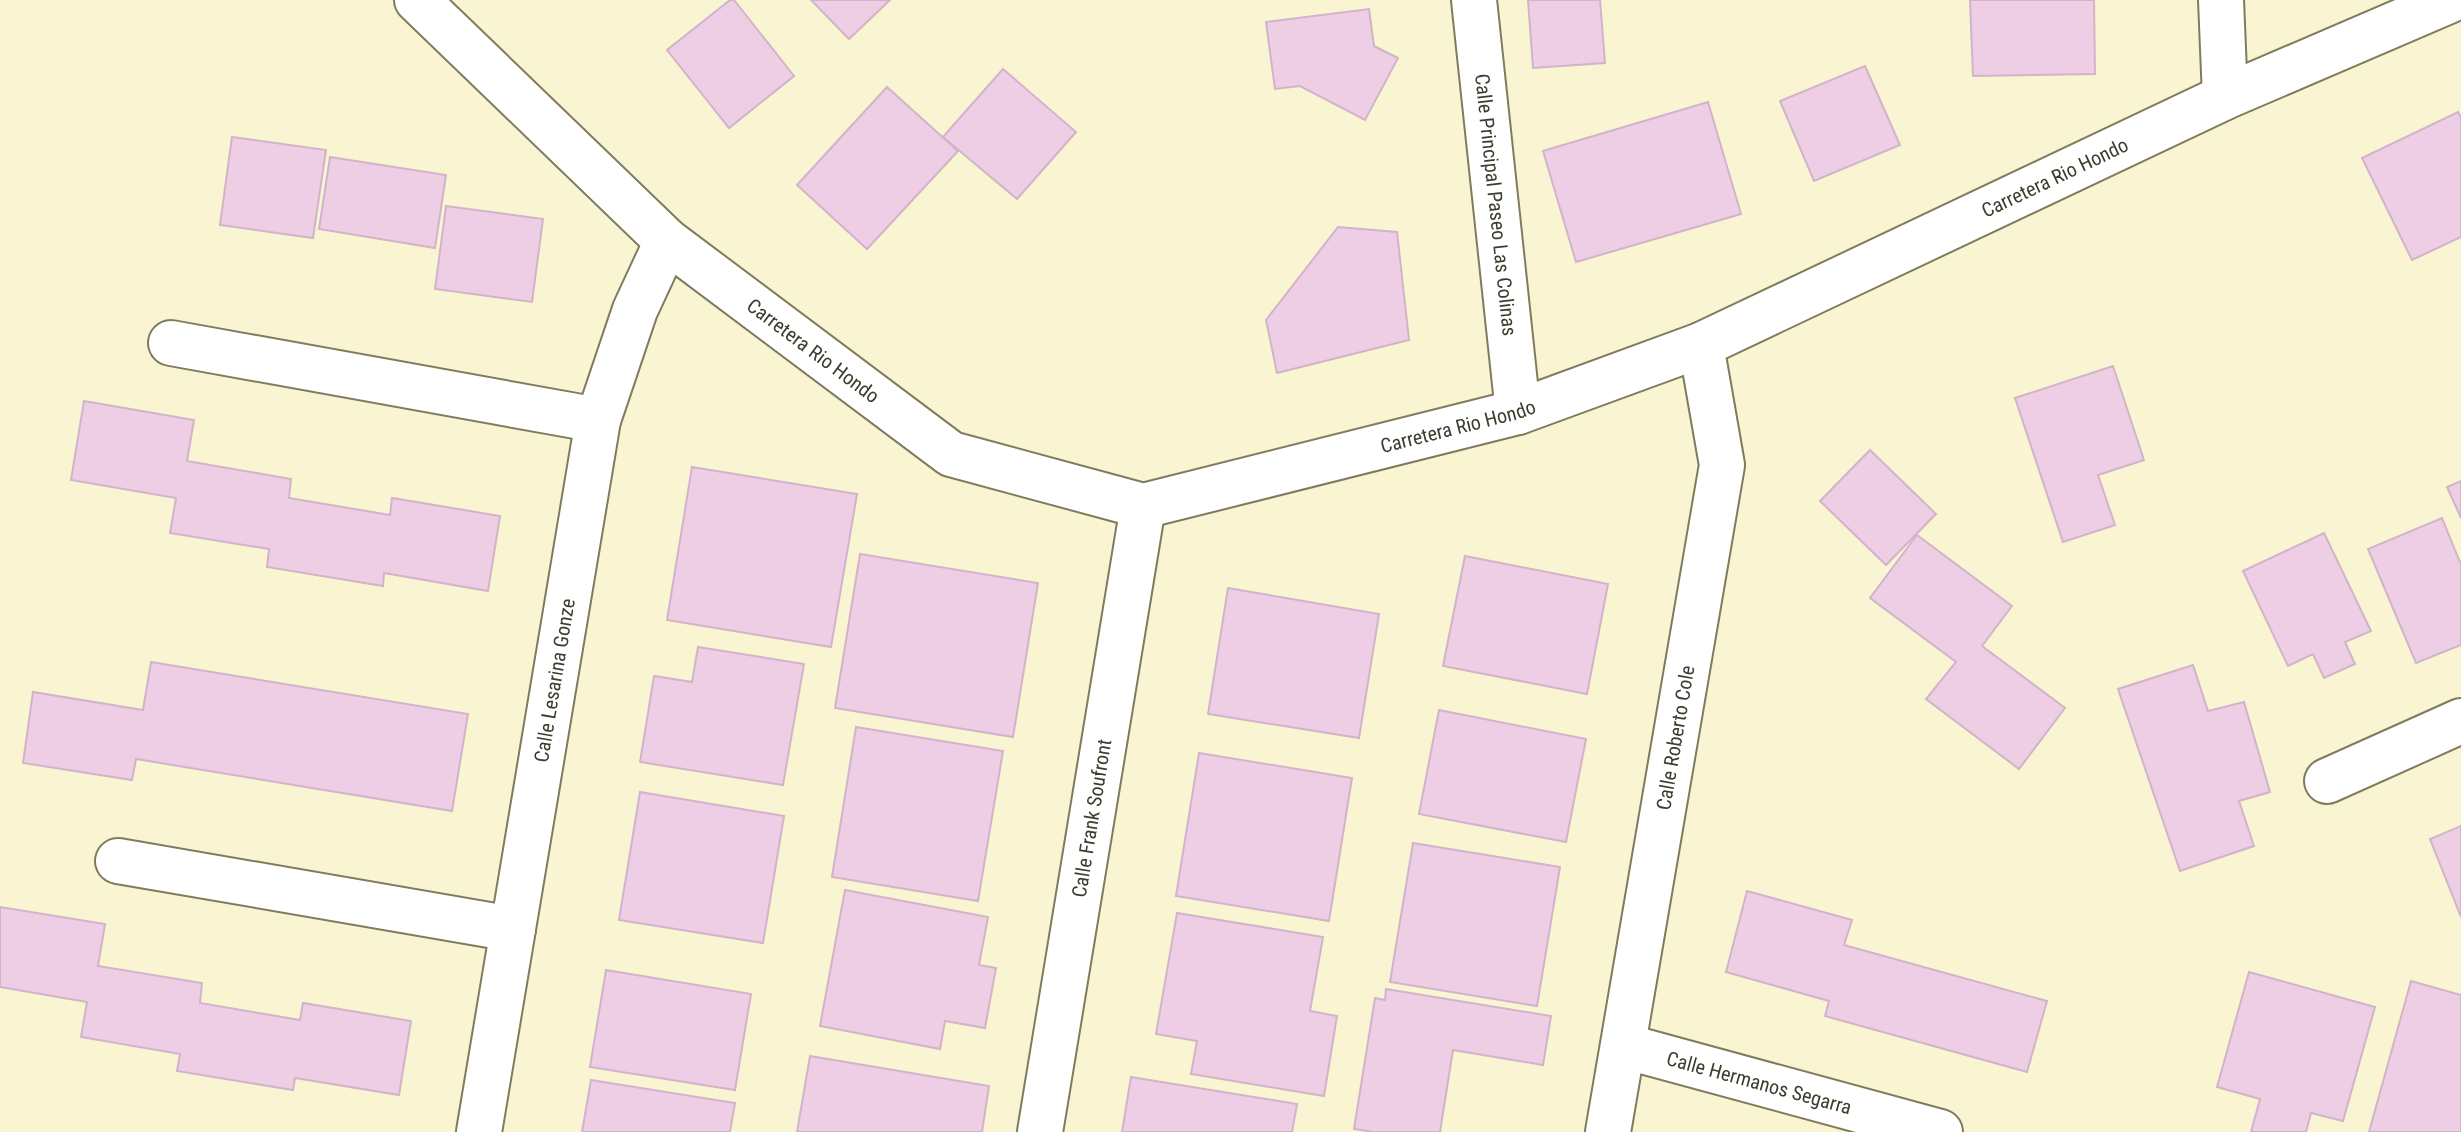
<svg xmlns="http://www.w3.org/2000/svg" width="2461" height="1132" font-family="'Roboto Condensed',sans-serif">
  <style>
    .building { fill: #edcee4; stroke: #d2b4c9; stroke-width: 2 }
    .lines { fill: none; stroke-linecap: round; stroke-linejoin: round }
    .minor-casing { stroke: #817b5d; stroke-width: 48 }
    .minor { stroke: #fff; stroke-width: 44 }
    .labels { text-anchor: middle; stroke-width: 6; stroke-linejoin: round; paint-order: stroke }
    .street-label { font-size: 20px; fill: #3e3c2e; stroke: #fff }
  </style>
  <rect width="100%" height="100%" fill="#f9f4d1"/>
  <g class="building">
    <path d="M730,0H734L794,76L729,128L667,50Z"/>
    <path d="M811,0H890L849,39Z"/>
    <path d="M1528,0H1600L1605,63L1533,68Z"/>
    <path d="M1970,0H2094L2095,74L1973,76Z"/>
    <path d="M1369,9L1374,46L1398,58L1365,120L1300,86L1275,89L1266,22Z"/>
    <path d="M1865,66L1900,145L1814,181L1780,101Z"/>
    <path d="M1003,69L1076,132L1017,199L943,137Z"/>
    <path d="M887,87L958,151L867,249L797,185Z"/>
    <path d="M1708,102L1741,214L1576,262L1543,151Z"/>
    <path d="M2458,112L2461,117V237L2412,260L2362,158Z"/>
    <path d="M232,137L326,150L313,238L220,225Z"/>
    <path d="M330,157L446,175L435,248L319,229Z"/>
    <path d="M446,206L543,219L532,302L435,289Z"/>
    <path d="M1338,227L1397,232L1409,340L1277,373L1266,320Z"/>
    <path d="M2113,366L2144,460L2098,475L2115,525L2063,542L2015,398Z"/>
    <path d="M84,401L194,420L187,461L291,479L289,498L390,515L392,498L500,516L488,591L384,573L383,586L267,567L269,549L170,533L176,498L71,480Z"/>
    <path d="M1870,450L1936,514L1886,565L1820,501Z"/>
    <path d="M692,467L857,494L831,647L667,620Z"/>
    <path d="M2461,481V518L2447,487Z"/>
    <path d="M2442,518L2461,565V645L2416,663L2368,549Z"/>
    <path d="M2324,533L2371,631L2345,642L2355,664L2324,678L2313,654L2288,666L2243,571Z"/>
    <path d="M1917,535L2012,606L1982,646L2065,708L2019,769L1926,699L1956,662L1870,598Z"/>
    <path d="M860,554L1038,583L1013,737L835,708Z"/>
    <path d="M1465,556L1608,584L1587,694L1443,666Z"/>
    <path d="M1228,588L1379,614L1359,738L1208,714Z"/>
    <path d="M698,647L804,664L783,785L640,762L654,676L692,682Z"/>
    <path d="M151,662L468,714L452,811L136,759L132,780L23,763L33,692L143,710Z"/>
    <path d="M2193,665L2208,711L2244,702L2270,792L2239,801L2254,846L2180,871L2118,689Z"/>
    <path d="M1439,710L1586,739L1566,842L1419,814Z"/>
    <path d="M856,727L1003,751L978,901L832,877Z"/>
    <path d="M1199,753L1352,778L1329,921L1176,896Z"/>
    <path d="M640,792L784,816L763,943L619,920Z"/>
    <path d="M2461,826V917L2430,839Z"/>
    <path d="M1413,843L1560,867L1537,1006L1390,982Z"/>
    <path d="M845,890L988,917L979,965L996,968L985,1028L945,1021L940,1049L820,1026Z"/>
    <path d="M1747,891L1852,920L1844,945L2047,1001L2027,1072L1825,1016L1829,1001L1726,972Z"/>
    <path d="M0,907L105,924L98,966L202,983L200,1003L300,1020L303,1003L411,1021L399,1095L295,1078L293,1090L177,1071L180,1054L81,1037L87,1002L0,987Z"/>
    <path d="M1177,913L1323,937L1310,1011L1337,1016L1324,1096L1191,1074L1197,1041L1156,1034Z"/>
    <path d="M606,970L751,994L735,1090L590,1067Z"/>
    <path d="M2249,972L2375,1007L2343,1121L2311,1113L2306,1132H2251L2260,1099L2217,1087Z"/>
    <path d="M2411,981L2461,995V1132H2369Z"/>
    <path d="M1386,989L1551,1016L1543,1065L1453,1050L1440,1132H1373L1354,1129L1375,998L1385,1000Z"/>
    <path d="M810,1056L989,1086L982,1132H797Z"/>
    <path d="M1131,1077L1297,1104L1292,1132H1122Z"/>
    <path d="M591,1080L735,1103L730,1132H582Z"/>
  </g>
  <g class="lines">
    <g class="minor-casing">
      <g id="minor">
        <path id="s1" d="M417,0L667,241L951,454L1143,506L1518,412L1701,345L2225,97L2451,0"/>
        <path id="s2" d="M1474,0L1518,412"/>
        <path d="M2221,0L2225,97"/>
        <path d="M171,343L598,420"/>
        <path d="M2327,781L2461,721"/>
        <path d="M118,861L513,929"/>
        <path id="s3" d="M1624,1046L1940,1132"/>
        <path id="s4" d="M479,1132L598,420L635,310L667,241"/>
        <path id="s5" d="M1040,1132L1143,506"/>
        <path id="s6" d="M1608,1132L1722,465L1701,345"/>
      </g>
    </g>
    <use href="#minor" class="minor"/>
  </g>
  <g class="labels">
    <g class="street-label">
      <text dy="7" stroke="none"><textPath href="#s1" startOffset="1874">Carretera Rio Hondo</textPath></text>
      <text dy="7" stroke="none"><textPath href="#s2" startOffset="206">Calle Principal Paseo Las Colinas</textPath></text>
      <text dy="7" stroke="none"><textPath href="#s1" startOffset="530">Carretera Rio Hondo</textPath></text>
      <text dy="7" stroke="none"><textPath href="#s1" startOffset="1226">Carretera Rio Hondo</textPath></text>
      <text dy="7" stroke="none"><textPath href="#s4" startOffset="458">Calle Lesarina Gonze</textPath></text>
      <text dy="7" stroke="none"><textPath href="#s6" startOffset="400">Calle Roberto Cole</textPath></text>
      <text dy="7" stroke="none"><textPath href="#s5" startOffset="318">Calle Frank Soufront</textPath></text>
      <text dy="7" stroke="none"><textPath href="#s3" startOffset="140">Calle Hermanos Segarra</textPath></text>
    </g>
  </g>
</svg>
